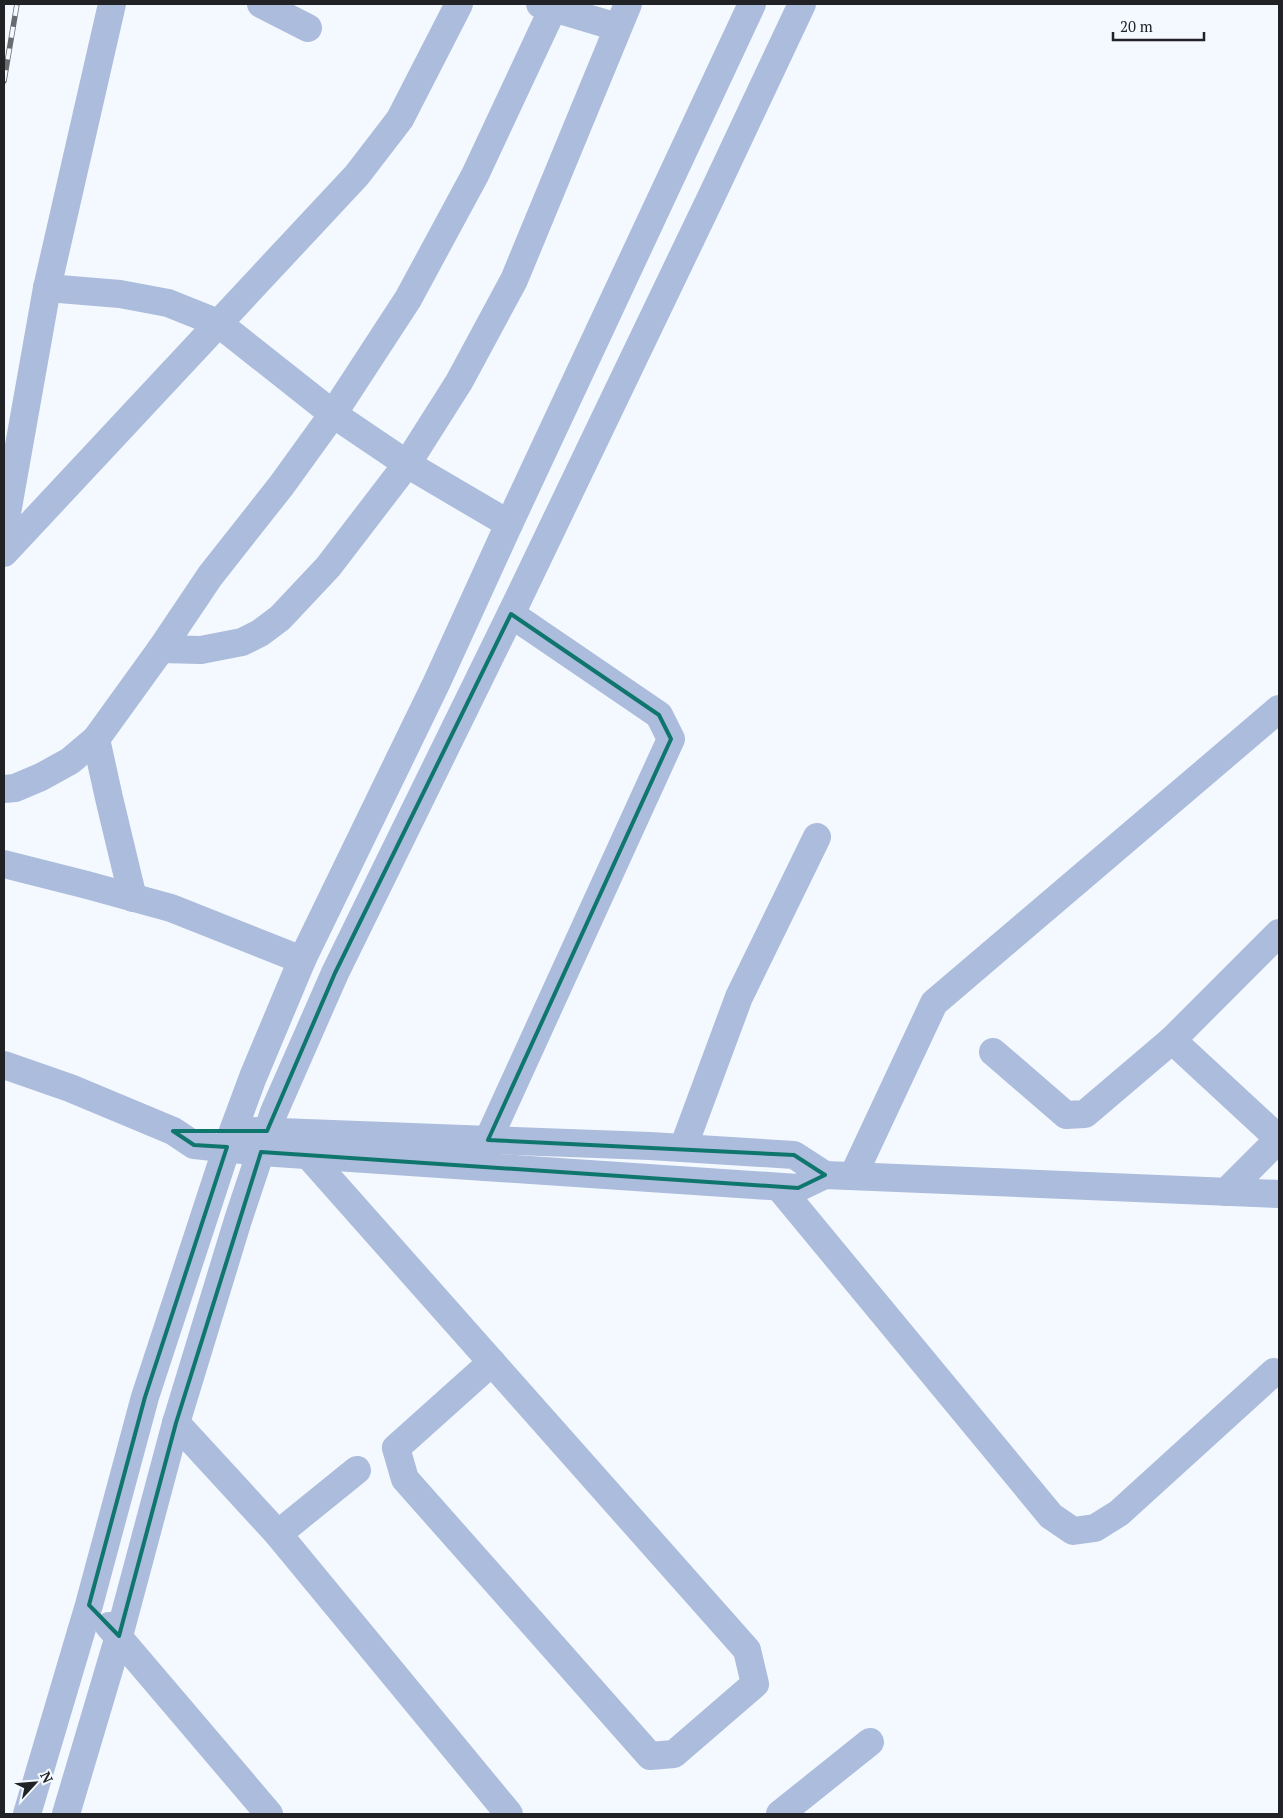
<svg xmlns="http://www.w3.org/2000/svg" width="1283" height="1818" font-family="'PT Serif',serif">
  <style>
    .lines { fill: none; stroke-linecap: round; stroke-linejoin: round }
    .minor { stroke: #abbcdc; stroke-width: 28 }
    .rail-casing { stroke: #686b6f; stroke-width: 5.5 }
    .rail { stroke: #f4f8ff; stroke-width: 4; stroke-dasharray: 11; stroke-linecap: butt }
    .marked { fill: none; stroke: #0f766e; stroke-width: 4; stroke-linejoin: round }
  </style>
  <rect width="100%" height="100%" fill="#f4f8ff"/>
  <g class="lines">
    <g class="minor">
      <path d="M261,4L308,28"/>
      <path d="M540,4L617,27"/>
      <path d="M47,288L120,294L168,303L218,323L333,414L407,464L509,524"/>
      <path d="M4,530L47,288L112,4"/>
      <path d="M4,553L357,175L400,119L459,4"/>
      <path d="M161,649L201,650L242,642L260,633L280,618L328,567L407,464L459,382L514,280L628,4"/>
      <path d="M96,739L109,798L133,898"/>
      <path d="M4,789L15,788L41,777L70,761L96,739L161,649L210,576L281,486L333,414L408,299L475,175L555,4"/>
      <path d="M4,864L87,885L171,908L302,960"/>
      <path d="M993,1052L1066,1115L1085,1114L1172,1040"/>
      <path d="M4,1065L70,1088L173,1131L194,1145L261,1152L798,1188L825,1175L1279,1194"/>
      <path d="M251,1131L650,1146L794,1155L825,1175"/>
      <path d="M1279,1139L1172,1040L1279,933"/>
      <path d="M488,1140L671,739L659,715L511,614"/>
      <path d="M683,1148L739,997L817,837"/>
      <path d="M308,1155L747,1650L755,1684L674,1754L650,1756L405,1479L396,1448L492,1362"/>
      <path d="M853,1176L934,1003L1279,709"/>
      <path d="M779,1187L1051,1516L1073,1531L1095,1528L1119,1513L1274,1372"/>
      <path d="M1226,1192L1279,1139"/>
      <path d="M176,1423L278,1534L509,1814"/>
      <path d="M278,1534L357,1470"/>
      <path d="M109,1626L269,1814"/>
      <path d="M27,1814L89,1605L145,1397L227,1147L253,1077L302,960L436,684L509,524L752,4"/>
      <path d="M66,1814L119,1636L176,1423L238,1220L274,1112L335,973L511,614L713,193L802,4"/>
      <path d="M780,1814L870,1742"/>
    </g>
    <g class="rail-casing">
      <path id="rail" d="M4,81L17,4"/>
    </g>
    <use href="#rail" class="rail"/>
  </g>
  <path class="marked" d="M511,614L659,715L671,739L488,1140L794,1155L825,1175L798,1188L261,1152L176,1423L119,1636L89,1605L145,1397L227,1147L194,1145L173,1131H267L335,973Z"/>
  <rect width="1283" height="1818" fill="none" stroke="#202225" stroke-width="10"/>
  <g transform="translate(35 1783) rotate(64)" stroke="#f4f8ff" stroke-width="4" paint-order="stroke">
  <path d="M0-4L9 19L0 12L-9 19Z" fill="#202225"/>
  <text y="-8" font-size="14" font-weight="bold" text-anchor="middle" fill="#202225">N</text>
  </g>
  <path d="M1113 32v8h91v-8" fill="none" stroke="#202225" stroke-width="2.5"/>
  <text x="1120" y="32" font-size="15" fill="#202225" stroke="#f4f8ff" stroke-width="4" paint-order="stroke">20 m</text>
</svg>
